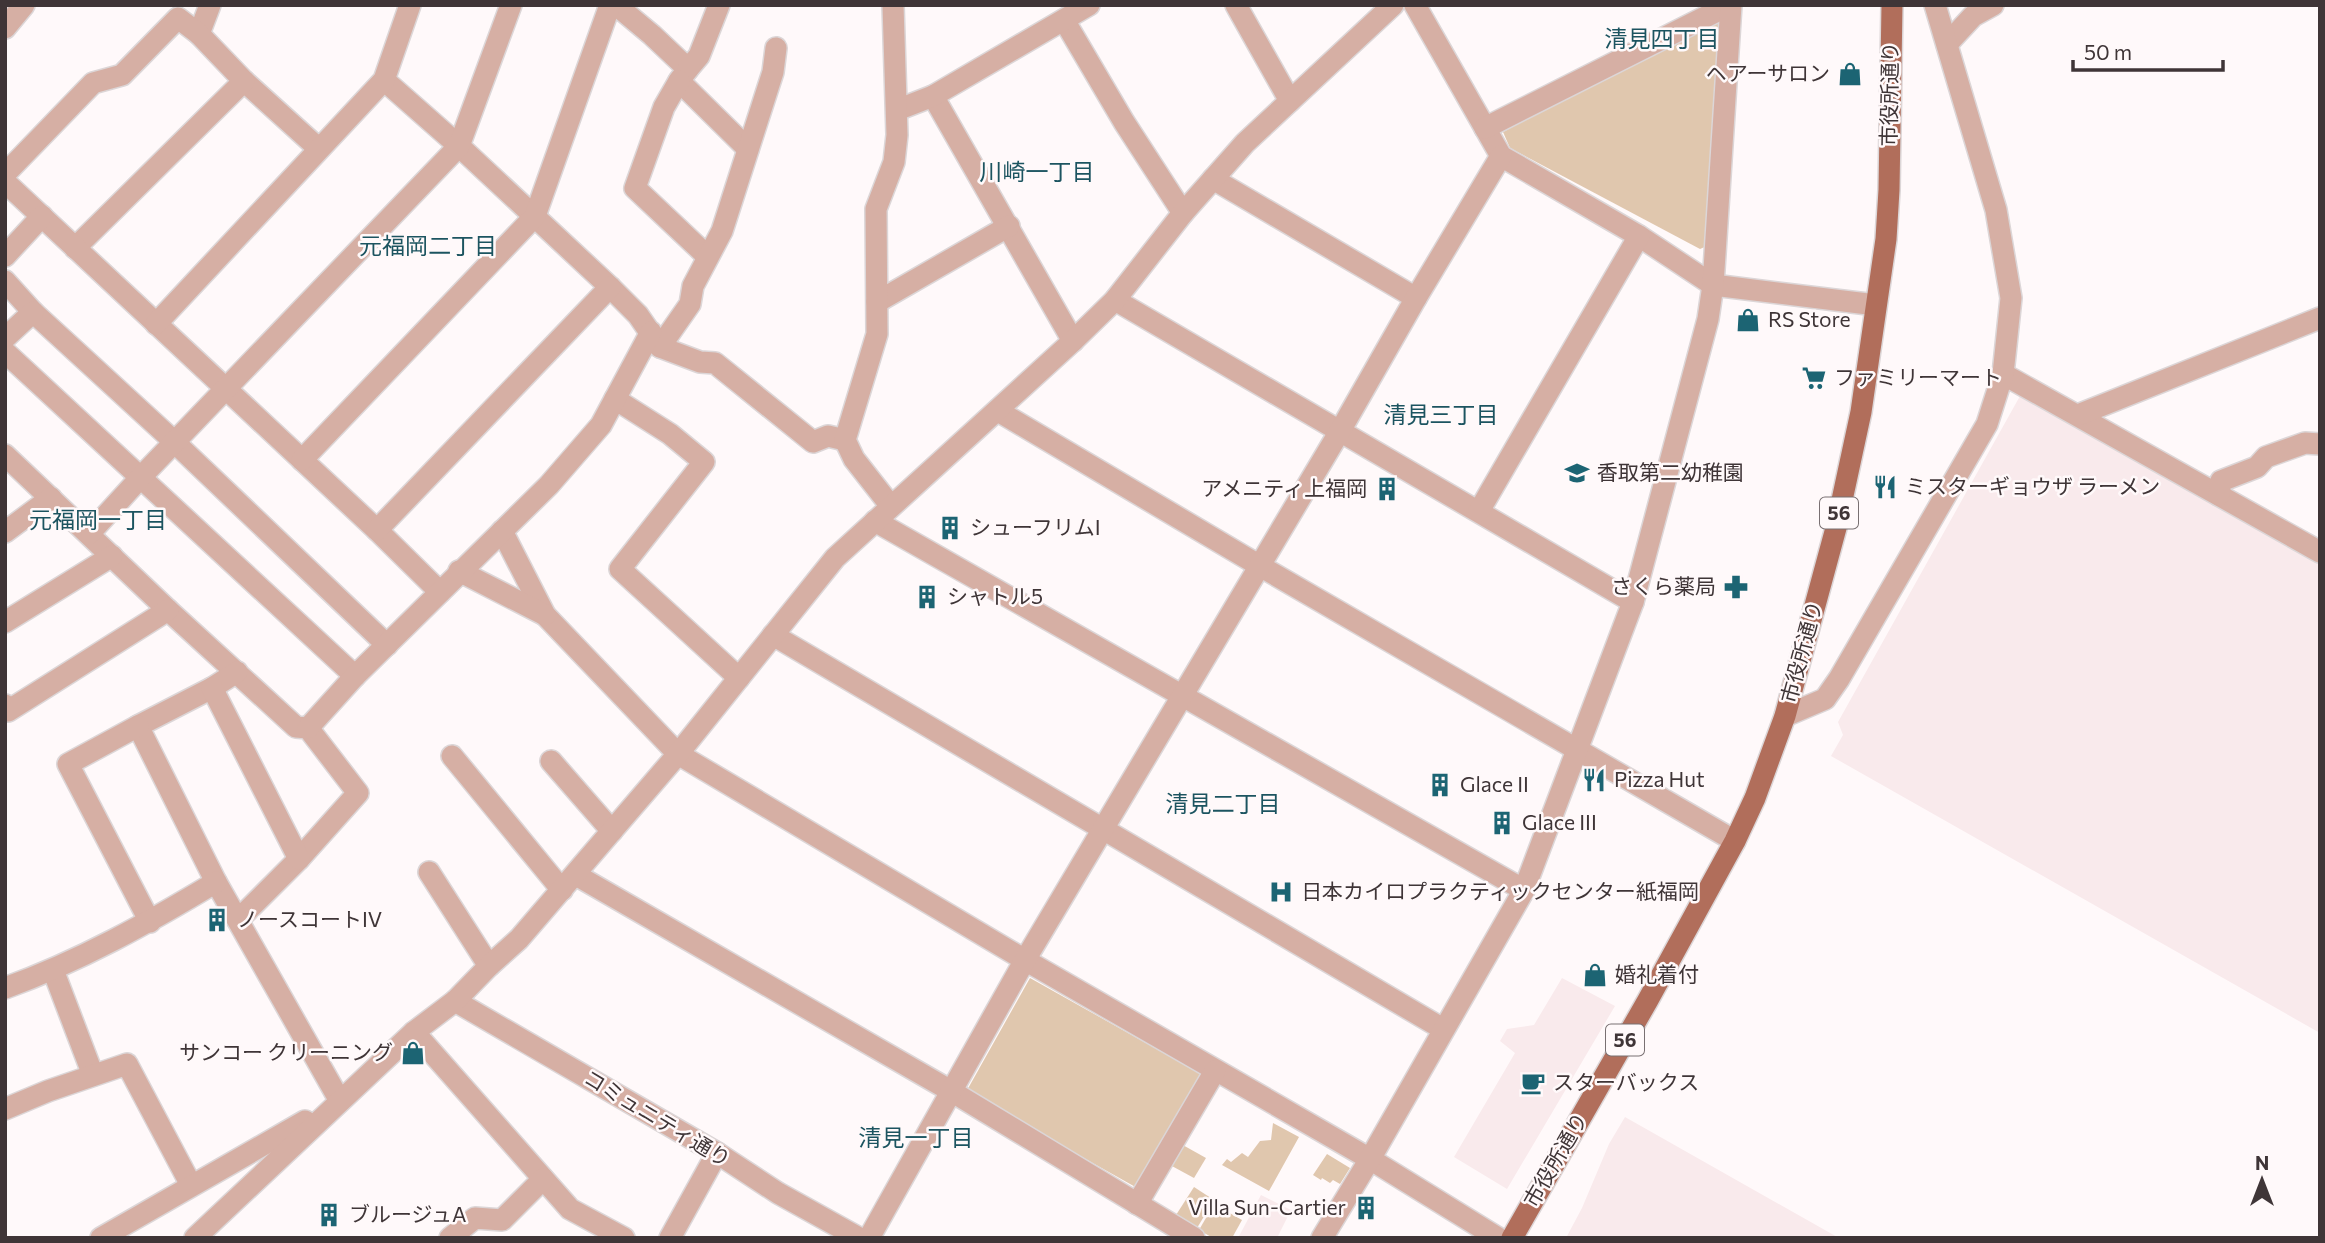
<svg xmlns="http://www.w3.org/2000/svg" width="2325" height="1243" font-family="Commissioner,'Noto Sans JP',sans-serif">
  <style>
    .built { fill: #f9eaec }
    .green { fill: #e0c7ae }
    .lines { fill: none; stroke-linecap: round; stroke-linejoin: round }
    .minor-casing { stroke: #dcd6d7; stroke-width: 24 }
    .major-casing { stroke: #dcd6d7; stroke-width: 24 }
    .minor { stroke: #d6afa4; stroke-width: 21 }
    .major { stroke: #b16e5b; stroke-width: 21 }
    .labels { text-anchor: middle; stroke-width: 5; stroke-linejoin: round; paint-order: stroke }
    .shield { fill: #fff9fa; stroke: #797072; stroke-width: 2 }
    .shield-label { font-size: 19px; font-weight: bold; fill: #3f3537 }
    .poi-label { font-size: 21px; fill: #3f3537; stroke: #fff9fa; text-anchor: start }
    .street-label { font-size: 21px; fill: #3f3537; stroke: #fff9fa }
    .neighbourhood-label { font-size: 23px; fill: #1c5460; stroke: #fff9fa }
  </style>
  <rect width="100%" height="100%" fill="#fff9fa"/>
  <g class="built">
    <path d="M2031,395L2320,559V1033L1831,756L1843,735L1838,722L2020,396Z"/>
    <path d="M1562,978L1615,1006L1507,1189L1454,1157L1515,1053L1500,1041L1507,1029L1534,1025Z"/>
    <path d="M1625,1117L1839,1238H1566L1582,1208L1609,1144Z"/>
    <path d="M1261,1195L1291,1210L1277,1238H1238Z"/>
  </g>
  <g class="green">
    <path d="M1714,19L1721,28L1707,246L1700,249L1510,148L1503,132Z"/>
    <path d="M1030,978L1203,1075L1139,1189L966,1092Z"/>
    <path d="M1273,1123L1299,1137L1269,1191L1222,1165L1227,1159L1231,1162L1242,1153L1248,1157L1260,1141L1271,1140Z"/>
    <path d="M1181,1144L1206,1158L1194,1178L1170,1165Z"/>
    <path d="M1327,1154L1350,1168L1340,1184L1333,1180L1330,1183L1322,1178L1321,1180L1313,1175Z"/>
    <path d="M1194,1187L1214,1200L1197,1228L1176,1215Z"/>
    <path d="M1214,1204L1242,1220L1232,1238H1213L1199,1230Z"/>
  </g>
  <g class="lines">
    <g class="minor-casing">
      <g id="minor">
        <path d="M616,5L652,35L688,69L679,81L748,149"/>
        <path d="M1236,5L1290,101"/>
        <path d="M1415,5L1501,156L1639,236L1713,285L1876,305"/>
        <path d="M1064,20L1124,122L1183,213"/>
        <path d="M5,28L24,5"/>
        <path d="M199,34L210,5"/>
        <path d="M1947,44L1973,16L1993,5"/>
        <path d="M688,69L699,56L719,5"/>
        <path d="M384,80L459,146L610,287L638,315L660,347L700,362L715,363L813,442L828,436L845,440"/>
        <path d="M244,81L318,148"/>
        <path d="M679,81L664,107L635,188L707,256"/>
        <path d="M933,96L1073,341"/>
        <path d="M897,110L933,96L1089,5"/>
        <path d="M1485,128L1729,5"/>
        <path d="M5,174L93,83L122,75L178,18L199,34L244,81L75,248"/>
        <path d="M1213,179L1416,298"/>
        <path d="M5,182L377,530L440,592"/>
        <path d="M5,256L42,216"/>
        <path d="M5,281L33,312L167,435L387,645"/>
        <path d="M1115,300L1633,602"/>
        <path d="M877,302L1009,226"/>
        <path d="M156,324L384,80L410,5"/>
        <path d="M5,338L33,312"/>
        <path d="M660,347L690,304L693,286L722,231L773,72L776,48"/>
        <path d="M5,352L355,676"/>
        <path d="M2003,374L2320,552"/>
        <path d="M615,399L670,434L704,462L620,569L739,678"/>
        <path d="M998,411L1260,566L1735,841"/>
        <path d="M2078,415L2320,318"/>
        <path d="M5,455L168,610L296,727L308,728L358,793L299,859L238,920"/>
        <path d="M302,460L535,216L610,5"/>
        <path d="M2219,495L2221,481L2257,467L2266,457L2305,443L2320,444"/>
        <path d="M890,505L854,459L845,440L877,334L876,209L894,162L897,135L893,5"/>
        <path d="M1479,511L1639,236"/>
        <path d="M875,521L1524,890"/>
        <path d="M377,530L610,287"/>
        <path d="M502,531L545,615L678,754L1025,960L1370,1159L1498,1238"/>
        <path d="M5,532L51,498"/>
        <path d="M89,534L140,478L459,146L511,5"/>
        <path d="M459,571L545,615"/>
        <path d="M5,622L112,556"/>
        <path d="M773,635L1443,1029"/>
        <path d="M237,672L212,688L138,726L216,882L340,1101"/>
        <path d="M212,688L299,859"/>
        <path d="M5,705L8,711L168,610"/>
        <path d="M1785,716L1825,699L1839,679L1987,424L2003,374L2011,298L1996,210L1935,5"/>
        <path d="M138,726L68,764L150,922"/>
        <path d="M308,728L355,676L549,485L601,425L651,332"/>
        <path d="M452,756L562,890"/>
        <path d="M551,761L612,831"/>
        <path d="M429,872L489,966"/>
        <path d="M576,875L951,1091L1194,1238"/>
        <path d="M53,970L93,1075"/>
        <path d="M5,988C80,961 148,923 216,882"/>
        <path d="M455,1001L717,1153L778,1193L859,1238"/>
        <path d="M414,1032L570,1209L624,1238"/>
        <path d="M5,1109L48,1091L127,1064L191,1185"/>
        <path d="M1137,1204L1215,1071"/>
        <path d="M101,1238L305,1121"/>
        <path d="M195,1238L414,1032L455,1001L489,966L519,939L678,754L835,558L1073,341L1115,300L1183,213L1245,143L1393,5"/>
        <path d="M450,1238L475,1218L502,1220L543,1179"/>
        <path d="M670,1238L717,1153"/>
        <path d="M869,1238L1025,960L1340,431L1416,298L1501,156"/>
        <path d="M1322,1238L1370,1159L1524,890L1633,602L1708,319L1713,285L1731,5"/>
      </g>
    </g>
    <g class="major-casing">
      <path id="major" d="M1512,1238L1648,1000L1735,841L1755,798L1785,716L1836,528L1861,412L1886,239L1889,190L1892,5"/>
    </g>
    <use href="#minor" class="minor"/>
    <use href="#major" class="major"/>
  </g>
  <defs>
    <g id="shop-bare" transform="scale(1.89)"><path d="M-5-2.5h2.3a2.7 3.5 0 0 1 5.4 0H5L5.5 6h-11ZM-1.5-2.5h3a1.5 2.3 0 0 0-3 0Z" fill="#1c6473" stroke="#fff9fa" stroke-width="2.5" paint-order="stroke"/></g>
    <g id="supermarket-bare" transform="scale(1.89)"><path d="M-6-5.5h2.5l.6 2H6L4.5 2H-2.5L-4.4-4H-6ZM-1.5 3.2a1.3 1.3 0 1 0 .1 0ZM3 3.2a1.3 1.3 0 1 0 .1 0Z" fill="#1c6473" stroke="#fff9fa" stroke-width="2.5" paint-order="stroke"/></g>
    <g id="school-bare" transform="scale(1.89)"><path d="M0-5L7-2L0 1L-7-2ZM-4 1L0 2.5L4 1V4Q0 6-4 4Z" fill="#1c6473" stroke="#fff9fa" stroke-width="2.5" paint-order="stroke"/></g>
    <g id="restaurant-bare" transform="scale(1.89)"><path d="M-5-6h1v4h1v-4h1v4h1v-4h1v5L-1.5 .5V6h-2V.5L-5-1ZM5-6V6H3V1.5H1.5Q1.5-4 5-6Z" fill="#1c6473" stroke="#fff9fa" stroke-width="2.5" paint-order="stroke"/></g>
    <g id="building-bare" transform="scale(1.89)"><path d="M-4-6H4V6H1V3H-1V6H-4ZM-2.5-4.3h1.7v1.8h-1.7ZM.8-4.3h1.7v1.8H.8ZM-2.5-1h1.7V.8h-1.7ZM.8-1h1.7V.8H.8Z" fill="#1c6473" stroke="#fff9fa" stroke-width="2.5" paint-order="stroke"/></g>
    <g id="pharmacy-bare" transform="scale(1.89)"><path d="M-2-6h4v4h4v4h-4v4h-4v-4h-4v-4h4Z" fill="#1c6473" stroke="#fff9fa" stroke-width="2.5" paint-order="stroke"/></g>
    <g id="hospital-bare" transform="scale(1.89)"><path d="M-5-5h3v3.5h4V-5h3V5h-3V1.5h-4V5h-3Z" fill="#1c6473" stroke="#fff9fa" stroke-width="2.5" paint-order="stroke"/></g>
    <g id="cafe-bare" transform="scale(1.89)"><path d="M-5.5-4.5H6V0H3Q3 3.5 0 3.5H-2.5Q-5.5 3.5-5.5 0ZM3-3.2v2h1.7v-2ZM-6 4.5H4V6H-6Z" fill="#1c6473" stroke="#fff9fa" stroke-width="2.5" paint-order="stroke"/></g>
  </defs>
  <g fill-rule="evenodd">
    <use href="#shop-bare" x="1850" y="74"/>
    <use href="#shop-bare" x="1748" y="320"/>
    <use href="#supermarket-bare" x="1814" y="378"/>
    <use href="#school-bare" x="1577" y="473"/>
    <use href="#restaurant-bare" x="1885" y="487"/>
    <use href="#building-bare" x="1387" y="489"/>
    <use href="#building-bare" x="950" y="528"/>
    <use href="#pharmacy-bare" x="1736" y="587"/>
    <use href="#building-bare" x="927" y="597"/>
    <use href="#restaurant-bare" x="1594" y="780"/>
    <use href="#building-bare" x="1440" y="785"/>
    <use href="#building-bare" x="1502" y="823"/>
    <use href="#hospital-bare" x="1281" y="892"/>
    <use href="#building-bare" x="217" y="920"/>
    <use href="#shop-bare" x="1595" y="975"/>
    <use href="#shop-bare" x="413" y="1053"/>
    <use href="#cafe-bare" x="1533" y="1083"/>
    <use href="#building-bare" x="1366" y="1208"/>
    <use href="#building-bare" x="329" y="1215"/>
  </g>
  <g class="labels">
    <g class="shield">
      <rect x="1820" y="497.5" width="38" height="31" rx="5"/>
      <rect x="1606" y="1024.5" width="38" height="31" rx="5"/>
    </g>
    <g class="shield-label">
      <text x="1839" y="520">56</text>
      <text x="1625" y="1047">56</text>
    </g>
    <g class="poi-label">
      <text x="1830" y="81" text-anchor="end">ヘアーサロン</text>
      <text x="1768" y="327">RS Store</text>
      <text x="1834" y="385">ファミリーマート</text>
      <text x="1597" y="480">香取第二幼稚園</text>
      <text x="1905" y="494">ミスターギョウザ ラーメン</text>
      <text x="1367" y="496" text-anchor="end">アメニティ上福岡</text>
      <text x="970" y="535">シューフリムI</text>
      <text x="1716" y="594" text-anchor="end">さくら薬局</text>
      <text x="947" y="604">シャトル5</text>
      <text x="1614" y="787">Pizza Hut</text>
      <text x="1460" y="792">Glace II</text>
      <text x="1522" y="830">Glace III</text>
      <text x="1301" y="899">日本カイロプラクティックセンター紙福岡</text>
      <text x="237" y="927">ノースコートIV</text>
      <text x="1615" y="982">婚礼着付</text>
      <text x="393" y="1060" text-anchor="end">サンコー クリーニング</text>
      <text x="1553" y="1090">スターバックス</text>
      <text x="1346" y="1215" text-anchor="end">Villa Sun-Cartier</text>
      <text x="349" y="1222">ブルージュA</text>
    </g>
    <g class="street-label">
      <text transform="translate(1890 94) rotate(-89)" y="7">市役所通り</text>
      <text transform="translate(1802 652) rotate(-75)" y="7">市役所通り</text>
      <text transform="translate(657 1119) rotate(31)" y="7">コミュニティ通り</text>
      <text transform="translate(1556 1160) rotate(-60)" y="7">市役所通り</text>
    </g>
    <g class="neighbourhood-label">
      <text x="1662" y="47">清見四丁目</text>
      <text x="1037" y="180">川崎一丁目</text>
      <text x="428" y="254">元福岡二丁目</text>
      <text x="1441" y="423">清見三丁目</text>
      <text x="98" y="528">元福岡一丁目</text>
      <text x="1223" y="812">清見二丁目</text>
      <text x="916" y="1146">清見一丁目</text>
    </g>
  </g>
  <rect width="2325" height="1243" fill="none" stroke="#3f3537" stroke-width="14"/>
  <g transform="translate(2262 1180)" stroke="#fff9fa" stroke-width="5" paint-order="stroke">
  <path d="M0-5L12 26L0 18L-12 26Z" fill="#3f3537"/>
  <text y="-10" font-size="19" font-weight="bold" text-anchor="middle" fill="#3f3537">N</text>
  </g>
  <path d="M2073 60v10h150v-10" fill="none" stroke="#3f3537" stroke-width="3.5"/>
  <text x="2084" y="60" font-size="21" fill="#3f3537" stroke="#fff9fa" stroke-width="5" paint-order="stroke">50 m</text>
</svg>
